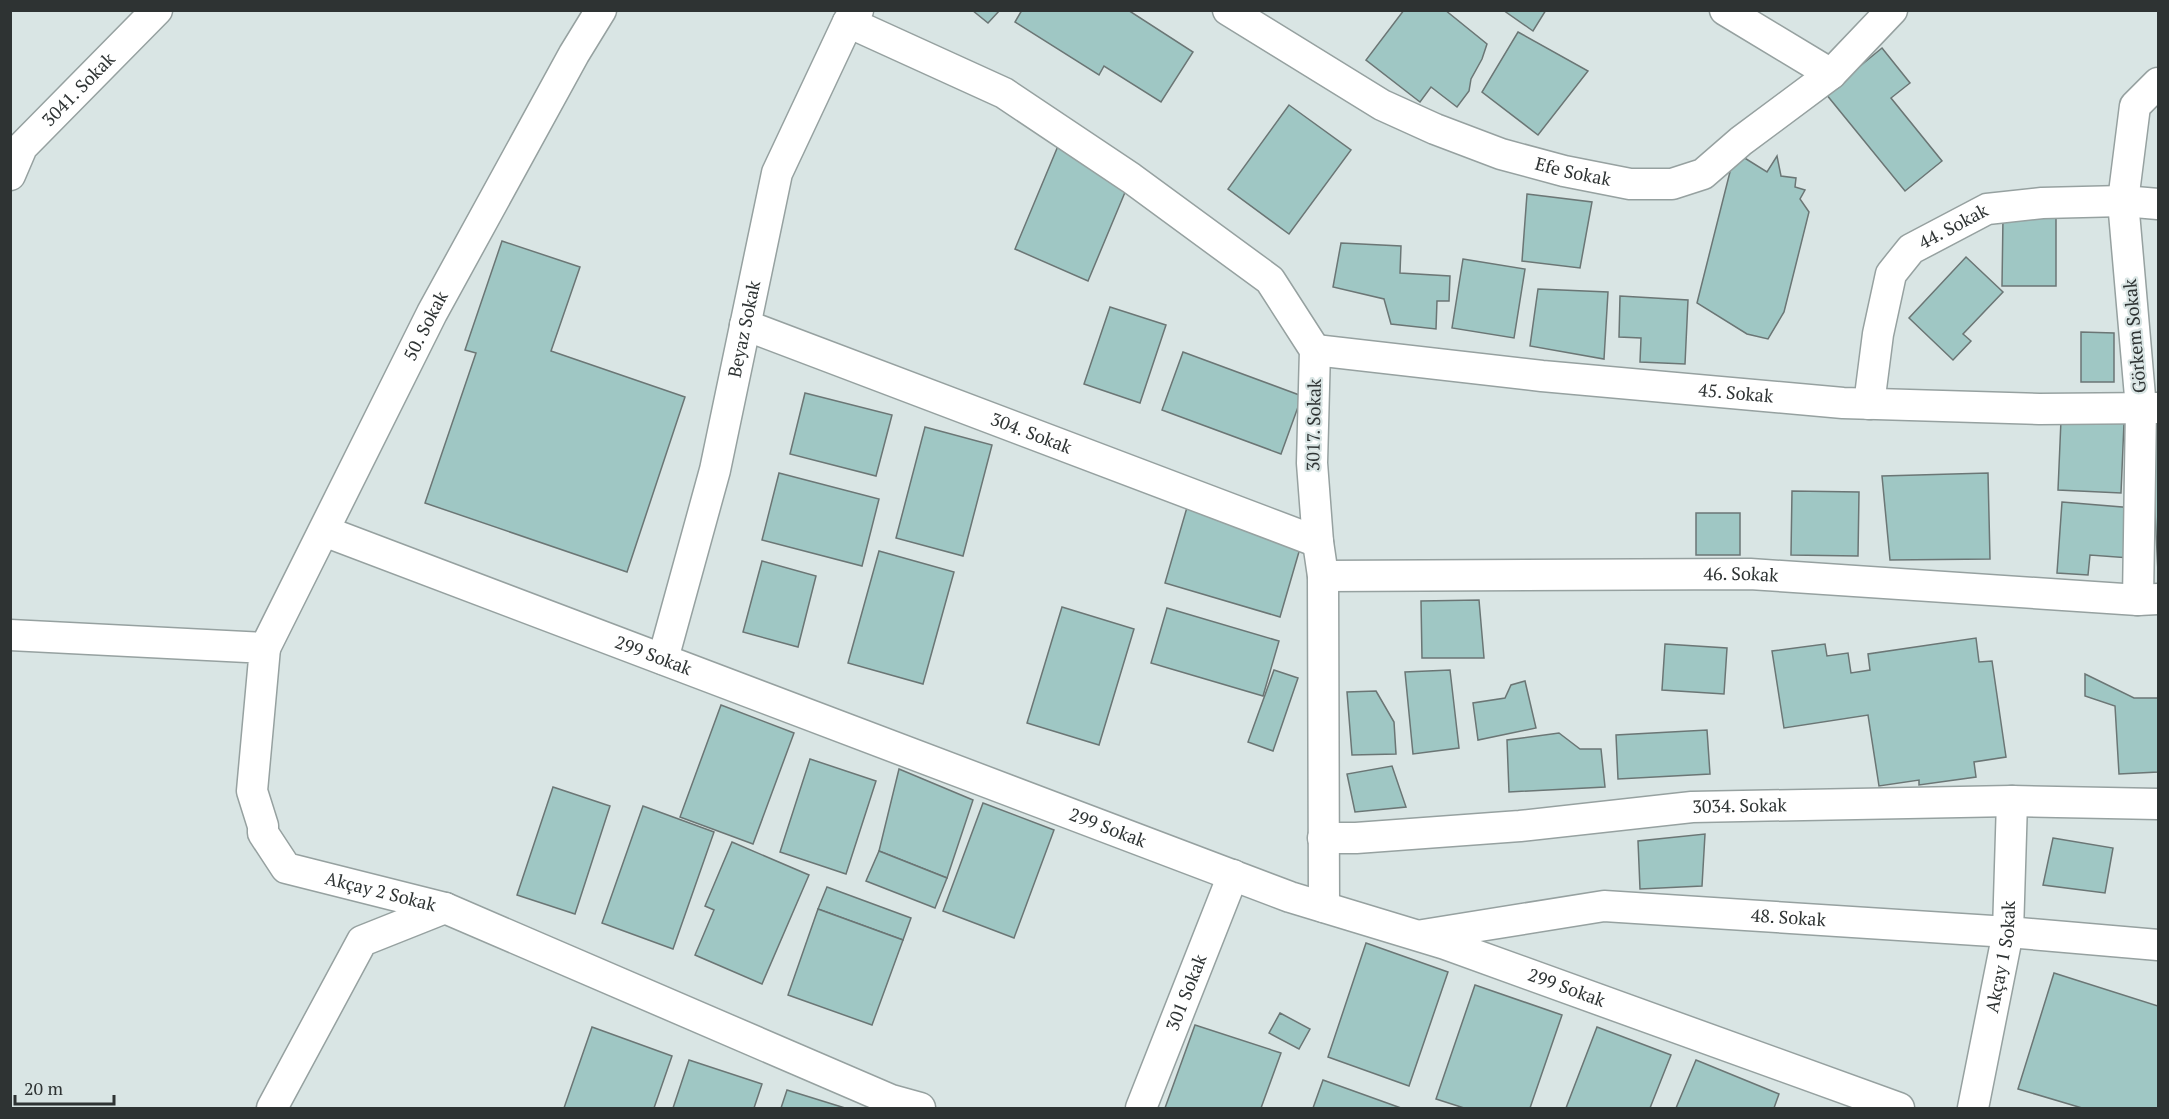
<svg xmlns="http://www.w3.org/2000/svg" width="2169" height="1119" font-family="'PT Serif',serif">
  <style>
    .building { fill: #9fc7c4; stroke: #6b7675; stroke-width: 1.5 }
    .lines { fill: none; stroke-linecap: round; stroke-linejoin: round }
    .street-casing { stroke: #96a1a0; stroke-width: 33 }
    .street { stroke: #fff; stroke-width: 30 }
    .labels { text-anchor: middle; stroke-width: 4.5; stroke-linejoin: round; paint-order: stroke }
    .street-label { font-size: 18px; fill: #2e3333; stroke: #d9e5e4 }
  </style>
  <rect width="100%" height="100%" fill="#d9e5e4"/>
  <g class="building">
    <path d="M972,10H1000L988,23Z"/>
    <path d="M1022,10H1128L1193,52L1161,102L1104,66L1099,75L1015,22Z"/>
    <path d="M1404,10H1445L1487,44L1482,59L1471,79L1469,91L1457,107L1431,87L1420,102L1366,60Z"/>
    <path d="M1503,10H1546L1533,31Z"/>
    <path d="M1518,32L1588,71L1538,135L1482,92Z"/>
    <path d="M1882,48L1910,83L1891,98L1942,161L1905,191L1826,94Z"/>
    <path d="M1289,105L1351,150L1289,234L1228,189Z"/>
    <path d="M1058,146L1131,178L1088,281L1015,249Z"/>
    <path d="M1735,152L1767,172L1777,156L1781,176L1796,178L1795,187L1805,190L1800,199L1809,212L1784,312L1768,339L1747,334L1697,303Z"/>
    <path d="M1527,194L1592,202L1580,268L1522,261Z"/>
    <path d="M2003,217H2056V286H2002Z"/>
    <path d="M502,241L580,267L551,351L685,397L627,572L425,503L476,353L465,350Z"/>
    <path d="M1341,243L1401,246L1400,273L1450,276L1449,301H1437L1436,329L1391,324L1384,299L1333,287Z"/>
    <path d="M1966,257L2003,292L1963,334L1971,341L1953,360L1909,318Z"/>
    <path d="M1463,259L1525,269L1514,338L1452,328Z"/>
    <path d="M1538,289L1608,292L1604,359L1530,346Z"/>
    <path d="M1620,296L1688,300L1685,364L1640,362L1641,338L1619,337Z"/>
    <path d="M1110,307L1166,325L1140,403L1084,384Z"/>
    <path d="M2081,332L2114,333V382H2081Z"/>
    <path d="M1183,352L1302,396L1281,454L1162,410Z"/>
    <path d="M805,393L892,415L876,476L790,454Z"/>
    <path d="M2061,420L2124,423L2121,493L2058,490Z"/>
    <path d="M925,427L992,445L963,556L896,538Z"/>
    <path d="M2151,431H2158V572Z"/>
    <path d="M779,473L879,499L862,566L762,540Z"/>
    <path d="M1988,473L1990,559L1890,560L1882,476Z"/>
    <path d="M1792,491L1859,492L1858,556L1791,555Z"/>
    <path d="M2062,502L2146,509L2130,558L2090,555L2088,575L2057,573Z"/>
    <path d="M1188,504L1303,538L1280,617L1165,583Z"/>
    <rect x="1696" y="513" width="44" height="42"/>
    <path d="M879,551L954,572L923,684L848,663Z"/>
    <path d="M762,561L816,576L798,647L743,632Z"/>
    <path d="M1479,600L1484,658H1422L1421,601Z"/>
    <path d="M1062,607L1134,629L1099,745L1027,723Z"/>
    <path d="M1167,608L1279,641L1263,696L1151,663Z"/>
    <path d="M1976,638L1979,662L1992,661L2006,757L1974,762L1976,777L1919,785V780L1879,786L1868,715L1784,728L1772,651L1825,644L1827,656L1848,653L1851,673L1870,670L1868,654Z"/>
    <path d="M1665,644L1727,648L1724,694L1662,690Z"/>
    <path d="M1274,670L1298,678L1273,751L1248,742Z"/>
    <path d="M1450,670L1459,748L1413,754L1405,672Z"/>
    <path d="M2085,674L2134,698H2158V772L2119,774L2115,706L2085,696Z"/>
    <path d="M1525,681L1536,728L1478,740L1473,703L1505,698L1511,685Z"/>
    <path d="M1376,691L1394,722L1396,754L1352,755L1347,692Z"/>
    <path d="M721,705L794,733L753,844L680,817Z"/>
    <path d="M1707,730L1710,774L1618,779L1616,735Z"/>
    <path d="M1559,733L1580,749H1601L1605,787L1509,792L1507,740Z"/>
    <path d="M810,759L876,781L846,874L780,852Z"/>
    <path d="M1392,766L1406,807L1355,812L1347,774Z"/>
    <path d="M899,769L973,800L947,878L879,851Z"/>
    <path d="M553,787L610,806L575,914L517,895Z"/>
    <path d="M983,803L1054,830L1014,938L943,911Z"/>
    <path d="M643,806L714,832L673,949L602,923Z"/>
    <path d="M1705,834L1702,886L1640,889L1638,841Z"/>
    <path d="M2053,838L2113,848L2105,893L2043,885Z"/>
    <path d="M732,842L809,875L762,984L695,955L714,910L705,906Z"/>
    <path d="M879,851L947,878L935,908L866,881Z"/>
    <path d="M827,887L911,918L903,940L818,909Z"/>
    <path d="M818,909L903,940L872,1025L788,995Z"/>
    <path d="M1366,943L1448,972L1409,1086L1328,1057Z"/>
    <path d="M2054,973L2158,1006V1108H2082L2018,1089Z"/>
    <path d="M1475,985L1562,1015L1530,1108H1464L1436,1099Z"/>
    <path d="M1280,1013L1310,1029L1299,1049L1269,1033Z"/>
    <path d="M1195,1025L1281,1053L1261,1108H1165Z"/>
    <path d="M592,1027L672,1056L654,1108H564Z"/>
    <path d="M1597,1027L1671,1055L1650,1108H1566Z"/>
    <path d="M689,1060L762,1084L754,1108H673Z"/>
    <path d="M1696,1060L1779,1094L1774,1108H1676Z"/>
    <path d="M1323,1080L1401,1108H1313Z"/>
    <path d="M787,1090L845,1108H781Z"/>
  </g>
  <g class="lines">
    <g class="street-casing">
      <g id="street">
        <path id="s1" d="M1228,10L1382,105L1435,129L1501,154L1564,171L1630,184H1672L1703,174L1741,141L1831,74L1892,10"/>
        <path d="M1725,10L1831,74"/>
        <path d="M848,22L1004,93L1131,178L1270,280L1315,350L1312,463L1318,542L1323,576L1324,907"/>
        <path id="s2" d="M10,175L22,147L157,10"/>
        <path id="s3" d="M745,325L1318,542"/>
        <path id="s4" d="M1315,350L1542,376L1843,403L2039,409L2158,408"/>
        <path id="s5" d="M1869,404L1878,334L1891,274L1911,249L1987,209L2042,203L2123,201L2158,204"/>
        <path id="s6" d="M324,531L1290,897L1445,944L1899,1108"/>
        <path id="s7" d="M1323,576L1750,574L2138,600L2158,599"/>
        <path d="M2138,600L2141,408L2123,201L2135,106L2158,83"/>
        <path id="s8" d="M10,635L265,648L252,791L263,826V833L286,868L445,908L891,1100L920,1108"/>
        <path id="s9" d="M265,648L432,313L574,54L601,10"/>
        <path id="s10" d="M663,659L715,470L777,173L848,22L858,10"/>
        <path id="s11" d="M1323,838H1356L1520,826L1692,807L2012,801L2158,804"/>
        <path id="s12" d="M1423,935L1604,906L2008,932L2158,945"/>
        <path d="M272,1108L362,941L445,908"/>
        <path id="s13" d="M1141,1108L1233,875"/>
        <path id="s14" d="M1973,1108L2008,932L2012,801"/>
      </g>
    </g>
    <use href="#street" class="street"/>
  </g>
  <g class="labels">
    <g class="street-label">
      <text dy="6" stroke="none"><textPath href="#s2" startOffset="111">3041. Sokak</textPath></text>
      <text dy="6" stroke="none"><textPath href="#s1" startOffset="384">Efe Sokak</textPath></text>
      <text dy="6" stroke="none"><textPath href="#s5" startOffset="212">44. Sokak</textPath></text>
      <text dy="6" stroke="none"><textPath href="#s9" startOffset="360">50. Sokak</textPath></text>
      <text dy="6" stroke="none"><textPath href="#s10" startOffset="340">Beyaz Sokak</textPath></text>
      <text transform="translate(2135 336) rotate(-95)" y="6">Görkem Sokak</text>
      <text dy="6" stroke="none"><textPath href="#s4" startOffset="423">45. Sokak</textPath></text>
      <text transform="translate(1314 425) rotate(-89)" y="6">3017. Sokak</text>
      <text dy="6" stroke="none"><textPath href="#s3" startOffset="306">304. Sokak</textPath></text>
      <text dy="6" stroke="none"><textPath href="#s7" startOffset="418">46. Sokak</textPath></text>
      <text dy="6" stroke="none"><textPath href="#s6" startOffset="352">299 Sokak</textPath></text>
      <text dy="6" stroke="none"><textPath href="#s11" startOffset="418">3034. Sokak</textPath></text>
      <text dy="6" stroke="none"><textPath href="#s6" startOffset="838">299 Sokak</textPath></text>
      <text dy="6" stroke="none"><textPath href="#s8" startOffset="582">Akçay 2 Sokak</textPath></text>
      <text dy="6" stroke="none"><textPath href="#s12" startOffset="368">48. Sokak</textPath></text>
      <text dy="6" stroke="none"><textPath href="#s14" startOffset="154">Akçay 1 Sokak</textPath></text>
      <text dy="6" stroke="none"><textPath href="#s6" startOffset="1324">299 Sokak</textPath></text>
      <text dy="6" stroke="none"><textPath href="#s13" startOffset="124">301 Sokak</textPath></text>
    </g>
  </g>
  <rect width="2169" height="1119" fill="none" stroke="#2e3333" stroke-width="24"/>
  <path d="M15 1095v9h99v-9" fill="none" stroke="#2e3333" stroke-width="3"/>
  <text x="24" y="1095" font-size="18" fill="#2e3333" stroke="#d9e5e4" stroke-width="4.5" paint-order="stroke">20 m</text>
</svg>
